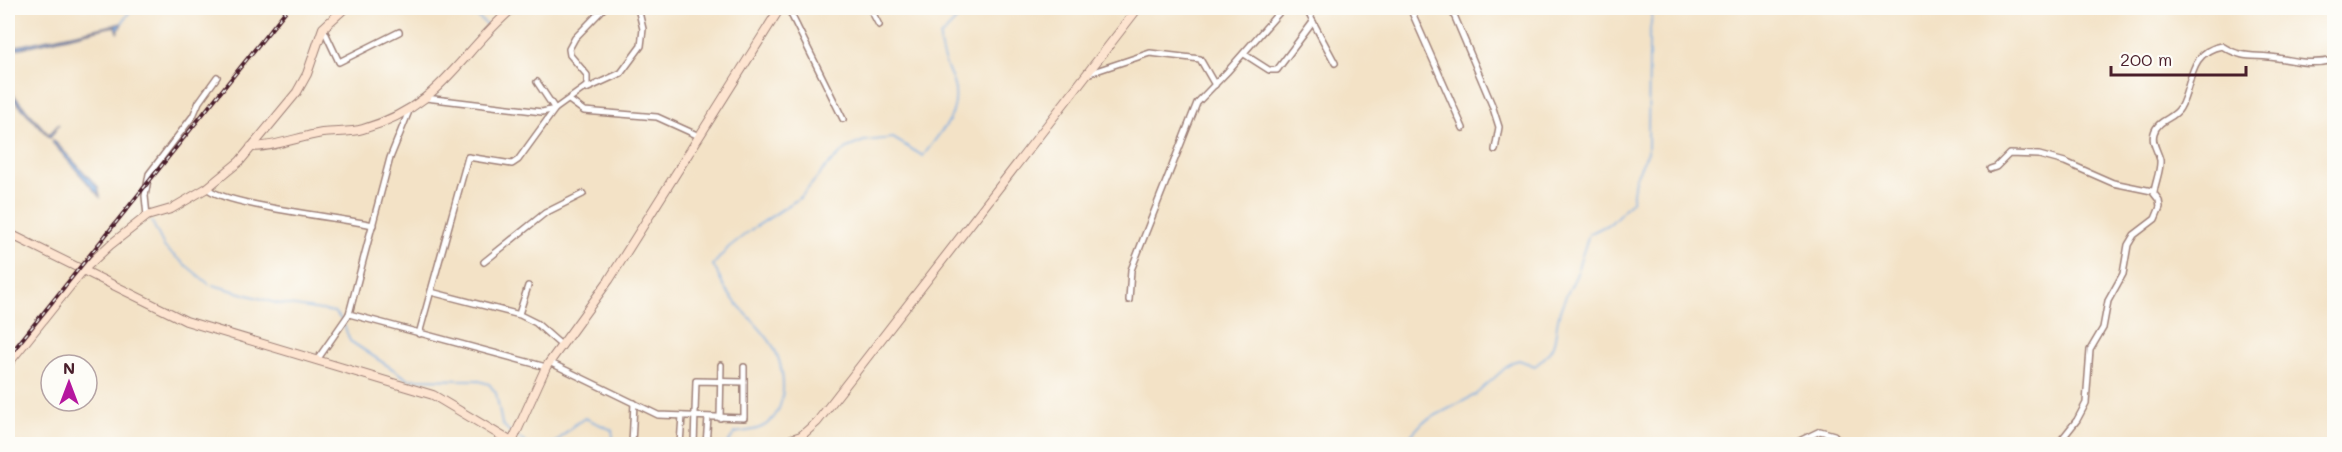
<svg xmlns="http://www.w3.org/2000/svg" width="2342" height="452" font-family="Mali,sans-serif">
  <style>
    .water { fill: #73a8e1; stroke: #5e6486; stroke-width: 1.5 }
    .lines { fill: none; stroke-linecap: round; stroke-linejoin: round }
    .stream { stroke: #73a8e1; stroke-width: 1.5 }
    .street-casing { stroke: #9e8078; stroke-width: 8 }
    .secondary-casing { stroke: #9e8078; stroke-width: 10 }
    .street { stroke: #fff; stroke-width: 5 }
    .secondary { stroke: #fde4d0; stroke-width: 8 }
    .rail-casing { stroke: #4a1f2b; stroke-width: 4 }
    .rail { stroke: #fdfcf7; stroke-width: 1.5; stroke-dasharray: 4.5; stroke-linecap: butt }
  </style>
  <rect width="100%" height="100%" fill="#fdfcf7"/>
  <filter id="ink" filterUnits="userSpaceOnUse"><feTurbulence type="fractalNoise" baseFrequency=".0167" numOctaves="2"/><feDisplacementMap in="SourceGraphic" scale="12" xChannelSelector="R" yChannelSelector="G"/><feConvolveMatrix kernelMatrix="1 2 1 2 8 2 1 2 1" color-interpolation-filters="sRGB"/></filter>
  <filter id="wash" filterUnits="userSpaceOnUse"><feTurbulence type="fractalNoise" baseFrequency=".008" numOctaves="4" result="noise"/><feDisplacementMap in="SourceGraphic" scale="24" xChannelSelector="R" yChannelSelector="G"/><feGaussianBlur stdDeviation="1.35" result="paint"/><feColorMatrix in="noise" values="0 0 0 0 0 0 0 0 0 0 0 0 0 0 0 0 0 1.4 0 .05"/><feComposite in="paint" operator="in"/></filter>
  <g filter="url(#wash)">
    <rect width="100%" height="100%" fill="#f3e2c6"/>
    <g class="water">
      <path d="M122,23L118,32L116,26L109,27L8,51V48Z"/>
      <path d="M8,89L49,135L59,124L50,138L8,93Z"/>
      <path d="M53,140L98,187L100,197L52,142Z"/>
    </g>
    <g class="lines">
      <g class="stream">
        <path d="M467,8L489,27"/>
        <path d="M122,23L132,8"/>
        <path d="M950,119C967,82 939,70 940,37L968,8"/>
        <path d="M152,222L165,248L210,285"/>
        <path d="M757,226L801,197L825,168L847,148L864,141L893,138L923,156L950,120"/>
        <path d="M1578,268L1589,234L1611,223L1632,201L1635,179L1648,152L1649,37L1653,8"/>
        <path d="M213,285L276,303L334,312L342,320"/>
        <path d="M344,325L350,341L408,379L476,380L489,384L496,393L502,424L511,433"/>
        <path d="M519,438L527,444"/>
        <path d="M554,444L574,425L585,418L612,430L614,444"/>
        <path d="M727,444L735,433C744,431 754,431 762,427C791,412 786,366 771,343C759,325 742,311 729,294C722,285 719,274 713,265L729,247L756,226"/>
        <path d="M1403,444L1423,422L1475,395L1512,362L1519,360L1535,366C1562,345 1552,337 1560,311C1564,297 1573,284 1578,271"/>
      </g>
    </g>
  </g>
  <g filter="url(#ink)">
    <g class="lines">
      <g class="street-casing">
        <g id="street">
          <path d="M788,8L843,119"/>
          <path d="M870,8L879,25"/>
          <path d="M1410,8L1463,128"/>
          <path d="M1451,8L1492,105L1499,127L1495,150"/>
          <path d="M1313,22L1335,63"/>
          <path d="M323,28L339,62L399,32"/>
          <path d="M1244,54L1269,70H1277L1313,22L1306,8"/>
          <path d="M1087,74L1150,53L1200,59L1215,85"/>
          <path d="M586,89L621,73L641,46L643,29L638,8"/>
          <path d="M426,98L542,112L555,109L587,86V75L570,55L569,49L575,38L604,8"/>
          <path d="M569,100L584,111L657,117L699,136"/>
          <path d="M1990,169L1996,167L2009,154L2039,155L2065,162L2113,183L2152,191L2159,200L2160,207L2155,219L2134,235L2128,245L2123,274L2108,301L2103,328L2090,350L2086,403L2077,420L2058,444"/>
          <path d="M207,188C223,205 342,218 373,225"/>
          <path d="M2154,192C2155,183 2161,170 2160,160C2158,151 2151,143 2154,133C2158,119 2174,119 2180,108C2193,86 2187,52 2222,46C2244,60 2255,54 2278,58C2299,62 2313,65 2334,60"/>
          <path d="M147,216L145,196L149,174L193,116L199,102L217,77"/>
          <path d="M484,262L545,213L583,194"/>
          <path d="M431,292L520,315L536,323L561,345"/>
          <path d="M1129,300L1131,270L1197,103L1227,72L1283,8"/>
          <path d="M349,314L546,367"/>
          <path d="M519,314L528,286"/>
          <path d="M419,334L468,157L512,164L518,160L555,109L537,82"/>
          <path d="M317,360L349,314L390,158L409,111"/>
          <path d="M549,362L658,415L744,418V367"/>
          <path d="M720,418L721,365"/>
          <path d="M632,444L634,403"/>
          <path d="M680,444L682,416"/>
          <path d="M694,444L696,381L744,382"/>
          <path d="M706,444L708,418"/>
          <path d="M1793,444L1820,431L1834,435L1842,444"/>
        </g>
      </g>
      <g class="secondary-casing">
        <g id="secondary">
          <path d="M251,147C276,147 298,137 322,133C336,131 350,133 363,129C442,106 457,56 513,8"/>
          <path d="M8,233L186,321L433,395L515,444"/>
          <path d="M8,364L83,270L110,245L147,216L171,209L207,188L240,161L297,92L307,74L323,28L345,8"/>
          <path d="M512,442L546,367L609,280L780,8"/>
          <path d="M777,444L801,436L817,422L1138,8"/>
        </g>
      </g>
      <use href="#street" class="street"/>
      <use href="#secondary" class="secondary"/>
      <g class="rail-casing">
        <path id="rail" d="M8,357L288,8"/>
      </g>
      <use href="#rail" class="rail"/>
    </g>
  </g>
  <rect width="2342" height="452" fill="none" stroke="#fdfcf7" stroke-width="30"/>
  <g transform="translate(69 383)"><circle r="28" fill="#fdfcf7" stroke="#b5a4a5" stroke-width="1.5"/>
  <path d="M0-4.5L10 22L0 15L-10 22Z" fill="#b5179e"/>
  <text y="-9" font-size="16" font-weight="bold" text-anchor="middle" fill="#4a1f2b">N</text>
  </g>
  <path d="M2111 66v9h135v-9" fill="none" stroke="#4a1f2b" stroke-width="3"/>
  <text x="2120" y="66" font-size="18" fill="#4a1f2b" stroke="#fdfcf7" stroke-width="4.5" paint-order="stroke">200 m</text>
</svg>
